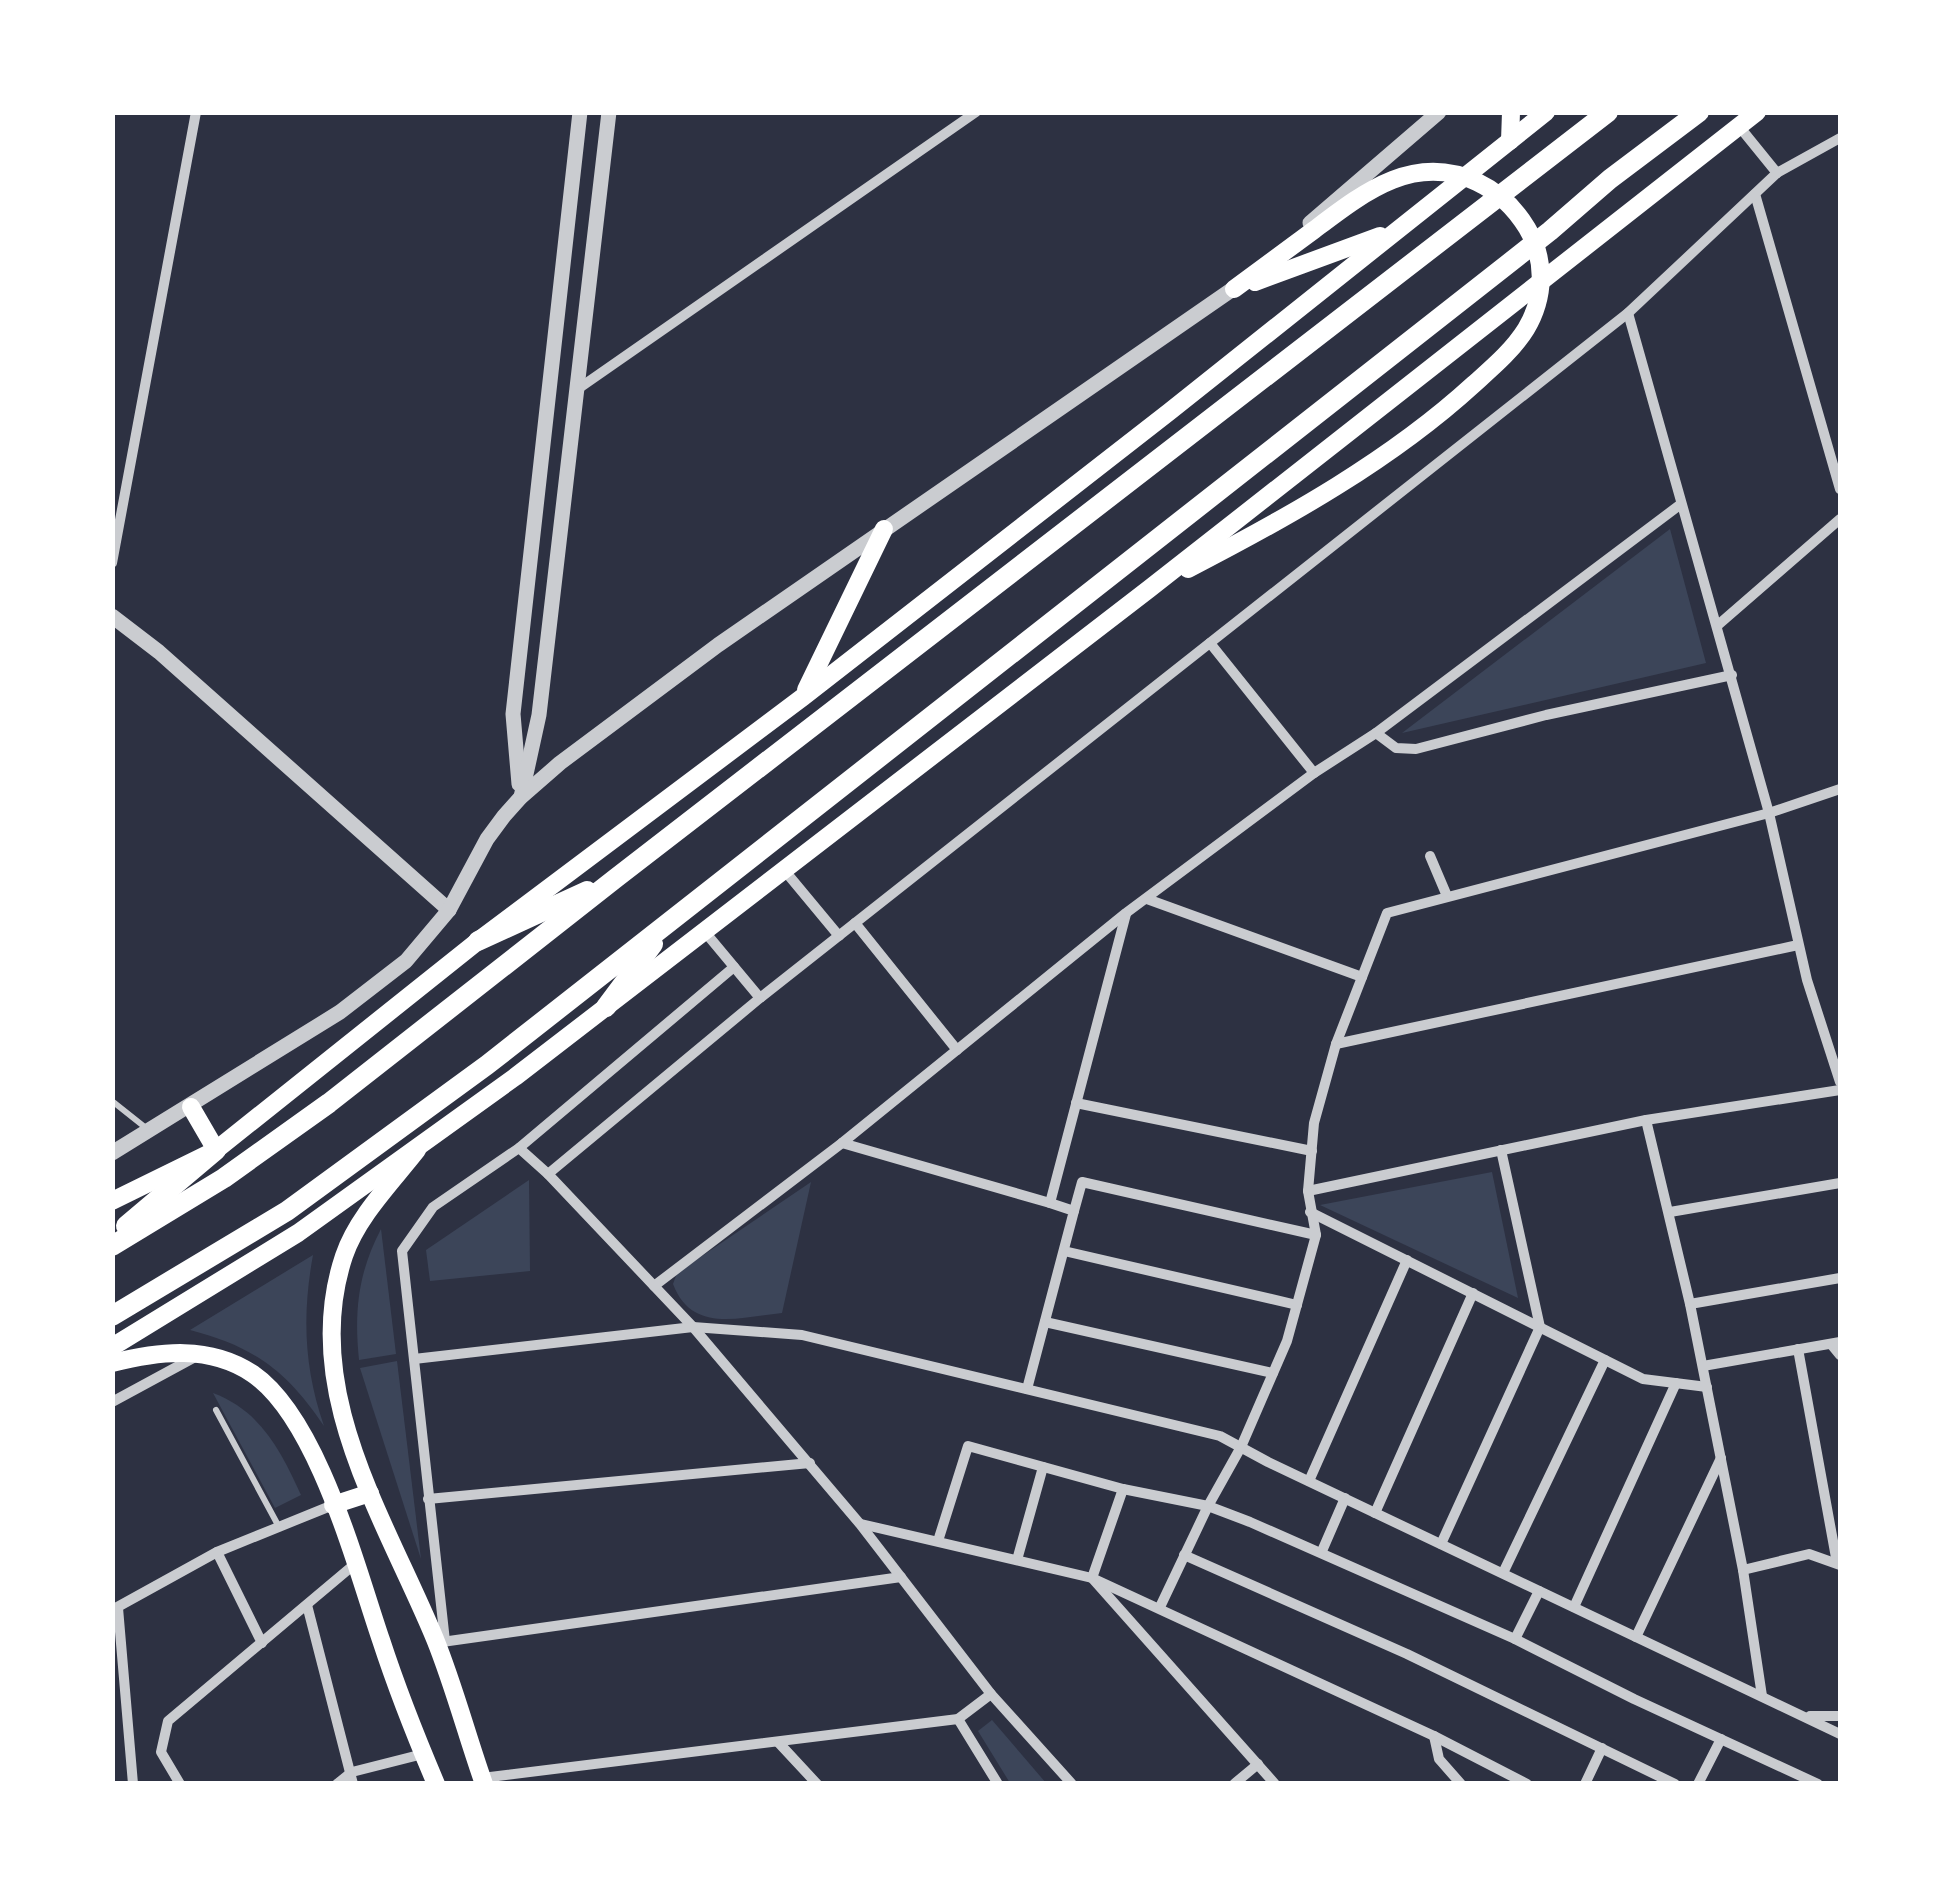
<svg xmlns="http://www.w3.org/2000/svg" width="1953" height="1896" font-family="'Golos Text',sans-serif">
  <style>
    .green { fill: #3c4559 }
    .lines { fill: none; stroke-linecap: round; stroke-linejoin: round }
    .service { stroke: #caccd0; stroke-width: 6 }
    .minor { stroke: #caccd0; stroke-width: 10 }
    .tertiary { stroke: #caccd0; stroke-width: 15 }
    .secondary { stroke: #fff; stroke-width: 18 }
    .primary { stroke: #fff; stroke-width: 18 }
    .trunk { stroke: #fff; stroke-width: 20 }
  </style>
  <rect width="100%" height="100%" fill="#2d3142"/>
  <g class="green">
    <path d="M1670,529L1706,663L1402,733Z"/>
    <path d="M1492,1172L1518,1298L1320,1205Z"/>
    <path d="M529,1180L530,1271L430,1281L426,1250Z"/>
    <path d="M811,1182L782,1313C740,1317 692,1334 673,1284L677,1273Z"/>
    <path d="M381,1229L396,1354L359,1360C354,1311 358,1273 381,1229Z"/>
    <path d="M313,1255C302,1315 304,1368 324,1426C287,1371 255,1347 190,1330Z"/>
    <path d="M397,1361L421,1559L360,1368Z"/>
    <path d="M213,1393C261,1411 281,1451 301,1495L275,1508Z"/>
    <path d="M992,1720L1046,1783H1010L978,1731Z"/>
  </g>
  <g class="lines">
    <g class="service">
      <path d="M112,1101L146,1128"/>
      <path d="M216,1410L279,1527"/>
    </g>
    <g class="minor">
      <path d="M1738,125L1777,173"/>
      <path d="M1755,194L1840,489"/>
      <path d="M1628,313L1769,813L1807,980L1840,1082"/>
      <path d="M575,391L976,112"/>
      <path d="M112,563L196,112"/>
      <path d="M1718,625L1840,519"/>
      <path d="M1210,643L1314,773"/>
      <path d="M1376,733L1396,748L1416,749L1546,715L1732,675"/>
      <path d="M1430,856L1447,896"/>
      <path d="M785,871L839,936"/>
      <path d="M1147,899L1362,977"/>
      <path d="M855,923L957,1050"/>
      <path d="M705,932L760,998"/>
      <path d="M1336,1044L1798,945"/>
      <path d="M1076,1103L1312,1151"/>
      <path d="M1646,1120L1690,1304L1743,1570L1762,1696"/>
      <path d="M842,1143L1050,1203"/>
      <path d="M519,1148L548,1174L693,1327L860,1524L991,1694L1072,1784"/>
      <path d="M548,1174L760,998L1628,313L1777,173L1840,138"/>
      <path d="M1308,1191L1646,1120L1840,1090"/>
      <path d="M1074,1211L1082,1182L1316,1235"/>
      <path d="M1310,1212L1643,1379L1707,1387"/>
      <path d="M1670,1212L1840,1183"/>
      <path d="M1064,1251L1297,1305"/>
      <path d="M654,1286L842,1143L1126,913L1314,773L1376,733L1681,504"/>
      <path d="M1690,1304L1840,1278"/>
      <path d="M1045,1322L1273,1373"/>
      <path d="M1831,1344L1840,1355"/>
      <path d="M1798,1349L1837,1563"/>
      <path d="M414,1359L693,1327L802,1335L1220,1436L1268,1462L1840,1734"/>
      <path d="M1703,1366L1840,1342"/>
      <path d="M1027,1389L1074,1211L1050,1203L1126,914"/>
      <path d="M112,1402L195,1357"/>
      <path d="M1309,1481L1407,1260"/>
      <path d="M1123,1489L1092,1578L1275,1784"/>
      <path d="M428,1499L810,1463"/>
      <path d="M1375,1513L1473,1293"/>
      <path d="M861,1524L1092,1578L1434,1736L1527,1784"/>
      <path d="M938,1541L968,1446L1123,1489L1208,1506L1250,1522L1515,1639L1634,1699L1818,1784"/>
      <path d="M1441,1544L1540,1327L1501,1150"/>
      <path d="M1322,1551L1345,1498"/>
      <path d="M217,1552L262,1643"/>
      <path d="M1184,1555L1407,1654L1675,1784"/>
      <path d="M1017,1560L1043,1467"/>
      <path d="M1743,1570L1809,1554L1840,1565"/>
      <path d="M1503,1573L1605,1360"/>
      <path d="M307,1605L353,1784"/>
      <path d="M1160,1607L1208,1506L1241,1447L1287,1341L1316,1235L1308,1191L1314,1123L1336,1044L1387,913L1769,813L1840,789"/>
      <path d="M1574,1607L1676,1383"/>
      <path d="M118,1608L133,1784"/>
      <path d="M112,1610L217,1552L333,1505"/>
      <path d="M1636,1637L1721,1458"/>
      <path d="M1515,1639L1539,1591"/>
      <path d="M445,1641L402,1251L433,1207L519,1148L734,967"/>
      <path d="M442,1642L901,1577"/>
      <path d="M1810,1716H1840"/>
      <path d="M958,1719L998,1784"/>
      <path d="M1434,1736L1439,1759L1461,1784"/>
      <path d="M778,1742L817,1784"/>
      <path d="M482,1778L958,1719L991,1694"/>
      <path d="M180,1784L161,1752L168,1721L356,1563"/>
      <path d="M337,1784L352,1772L423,1754"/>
      <path d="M1234,1784L1258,1764"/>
      <path d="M1585,1784L1602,1748"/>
      <path d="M1698,1784L1721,1739"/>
    </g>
    <g class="tertiary">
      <path d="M1310,223L1439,112"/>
      <path d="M112,616L159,652L449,910"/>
      <path d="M519,784L513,714L580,112"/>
      <path d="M521,797L539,715L609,112"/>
      <path d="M112,1153L340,1012L406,961L449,910L487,839L504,816L521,797L560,763L718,645L1240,284"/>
    </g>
    <g class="secondary">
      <path d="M1510,141L1511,112"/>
      <path d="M1255,282L1380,236"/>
      <path d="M1188,569C1287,518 1391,460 1474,384C1493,367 1513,350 1526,329C1545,297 1546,260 1527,228C1515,208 1498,192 1477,182C1414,152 1363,193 1314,230C1287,250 1261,269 1234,289"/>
      <path d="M806,690L884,529"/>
      <path d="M191,1107L216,1150"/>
      <path d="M112,1201L216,1150L478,941L803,697L1169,412L1546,112"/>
      <path d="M112,1347L298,1233L515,1077L1149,589L1757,112"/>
    </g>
    <g class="primary">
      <path d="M417,1150C392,1182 357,1217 344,1256C299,1390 386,1520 435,1639C454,1686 467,1736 484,1784"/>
      <path d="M112,1363C160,1351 210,1345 253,1374C318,1419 356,1567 381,1640C397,1689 416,1737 436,1784"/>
      <path d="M333,1505L370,1493"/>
    </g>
    <g class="trunk">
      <path d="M478,941L587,891"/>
      <path d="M606,1007L653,944"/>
      <path d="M126,1226L216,1150"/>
      <path d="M112,1246L224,1178L329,1103L616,878L1608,112"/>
      <path d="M112,1316L287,1211L487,1065L1550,231L1610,179L1699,112"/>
    </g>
  </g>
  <rect width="1953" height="1896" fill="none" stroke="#ffffff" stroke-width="230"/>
</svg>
